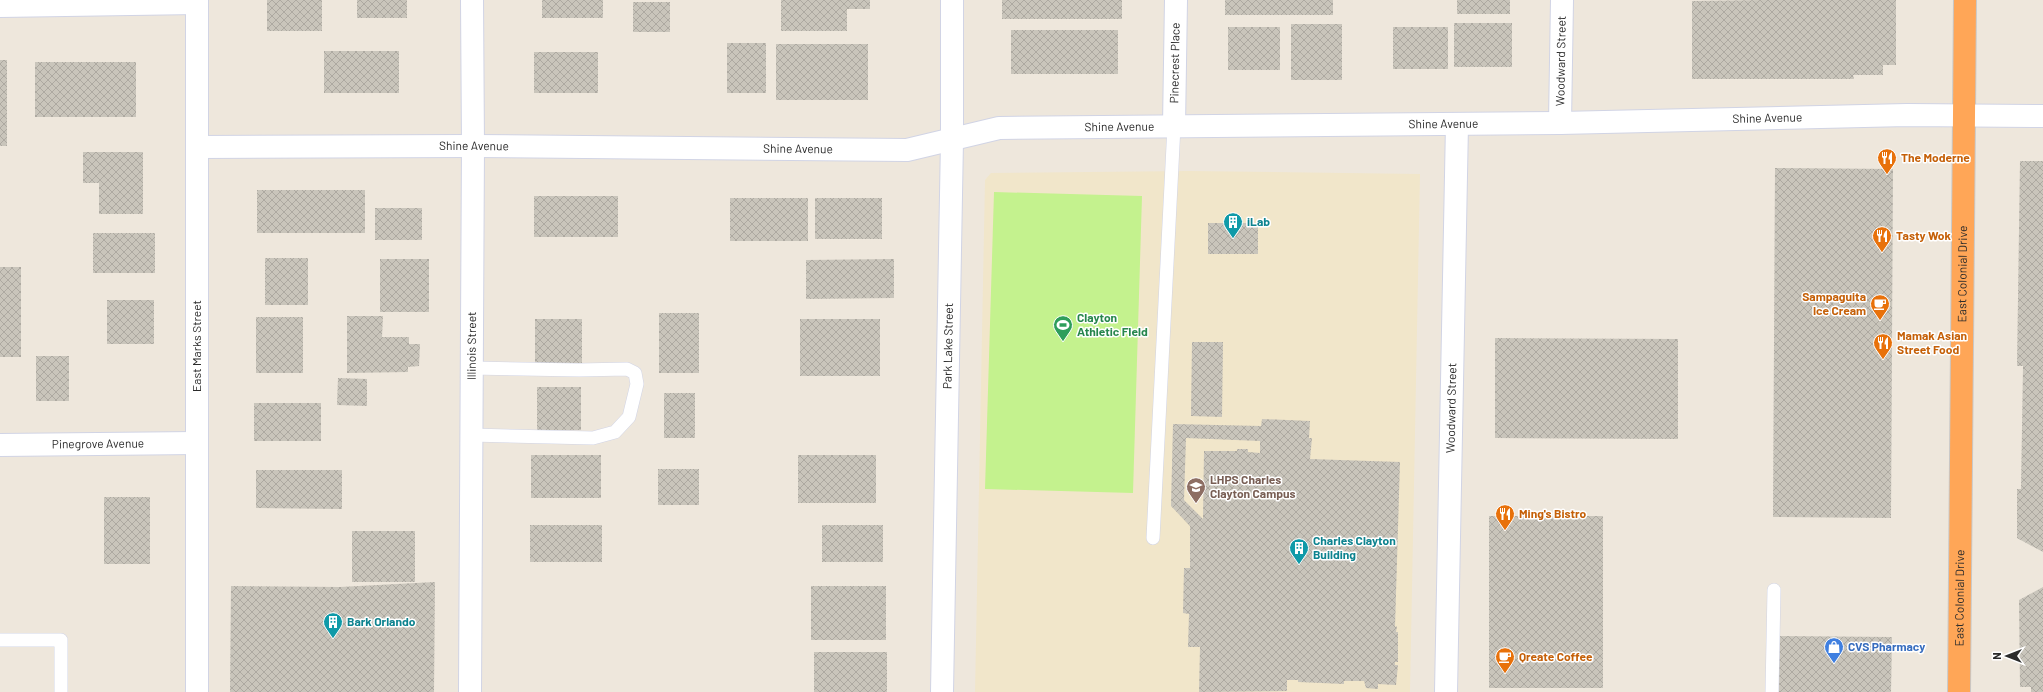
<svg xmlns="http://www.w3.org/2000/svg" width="2043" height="692" font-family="Barlow,sans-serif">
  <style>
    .education { fill: #f1e6ca }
    .pitch { fill: #c4f28e }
    .building { fill: url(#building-cross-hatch); fill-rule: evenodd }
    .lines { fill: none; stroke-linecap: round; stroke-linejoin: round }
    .lane-casing { stroke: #d1d4e5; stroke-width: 14 }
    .street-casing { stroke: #d1d4e5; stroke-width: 24 }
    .highway-casing { stroke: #c8c8c8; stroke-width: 24 }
    .lane { stroke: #fff; stroke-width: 13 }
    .street { stroke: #fff; stroke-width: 22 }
    .highway { stroke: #ffa657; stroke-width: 22 }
    .labels { text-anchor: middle; stroke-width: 3; stroke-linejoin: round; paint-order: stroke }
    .street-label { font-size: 12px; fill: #2b2b2b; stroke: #fff }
    .food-label { font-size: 12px; font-weight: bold; fill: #c56008; stroke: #fff; text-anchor: start }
    .culture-label { font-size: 12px; font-weight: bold; fill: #0d838f; stroke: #fff; text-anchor: start }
    .leisure-label { font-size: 12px; font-weight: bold; fill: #27864d; stroke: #fff; text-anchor: start }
    .education-label { font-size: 12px; font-weight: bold; fill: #785e54; stroke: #fff; text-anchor: start }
    .shop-label { font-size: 12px; font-weight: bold; fill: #366cbe; stroke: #fff; text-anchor: start }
  </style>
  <defs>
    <pattern id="building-cross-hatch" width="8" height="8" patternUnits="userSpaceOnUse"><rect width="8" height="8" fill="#c9c5bb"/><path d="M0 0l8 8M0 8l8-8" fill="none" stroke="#ada9a1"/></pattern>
  </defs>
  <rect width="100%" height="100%" fill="#eee7dc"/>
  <path class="education" d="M1189,171L1420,174L1410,692H975L985,180L991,173Z"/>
  <path class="pitch" d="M994,192L1142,196L1133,493L985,489Z"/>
  <g class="building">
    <rect x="267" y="0" width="55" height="31"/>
    <rect x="357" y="0" width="50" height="18"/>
    <rect x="542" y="0" width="61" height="18"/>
    <path d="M781,0H870V9H847V31H781Z"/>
    <rect x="1002" y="0" width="120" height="19"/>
    <rect x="1225" y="0" width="108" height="15"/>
    <rect x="1457" y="0" width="53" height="14"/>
    <path d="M1763,0H1896V65H1883V75H1853L1854,79H1692V1Z"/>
    <rect x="633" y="2" width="37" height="30"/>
    <rect x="1454" y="23" width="58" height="44"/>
    <rect x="1291" y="24" width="51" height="56"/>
    <rect x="1228" y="27" width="52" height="43"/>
    <rect x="1393" y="27" width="55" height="42"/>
    <rect x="1011" y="30" width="107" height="44"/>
    <rect x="727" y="43" width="39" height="50"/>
    <rect x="776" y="44" width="92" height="56"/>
    <rect x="324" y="51" width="75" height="42"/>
    <rect x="534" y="52" width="64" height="41"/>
    <rect x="0" y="60" width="7" height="86"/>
    <rect x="35" y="62" width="101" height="55"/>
    <path d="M83,152H143V214H99V183H83Z"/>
    <path d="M2020,161H2043V552L2017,538V489H2021L2023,366H2017Z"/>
    <path d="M1775,168L1893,169L1891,518L1773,517Z"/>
    <rect x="257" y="190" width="108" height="43"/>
    <rect x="534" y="196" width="84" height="41"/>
    <rect x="730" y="198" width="78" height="43"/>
    <rect x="815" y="198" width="67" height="41"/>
    <rect x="375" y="208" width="47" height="32"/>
    <rect x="1208" y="223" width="50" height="31"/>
    <rect x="93" y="233" width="62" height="40"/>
    <rect x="265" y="258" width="43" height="47"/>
    <rect x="380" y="259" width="49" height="53"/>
    <path d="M894,259V298L806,299V260Z"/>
    <rect x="0" y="267" width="21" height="90"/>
    <rect x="107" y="300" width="47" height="44"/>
    <rect x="659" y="313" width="40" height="60"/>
    <path d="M347,316H383L382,337H409V344H420L419,366L408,367V372L347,373Z"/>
    <rect x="256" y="317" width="47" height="56"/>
    <rect x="535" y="319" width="47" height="46"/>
    <rect x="800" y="319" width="80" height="57"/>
    <path d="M1495,338L1678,339V439L1495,438Z"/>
    <path d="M1192,342H1223L1222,417L1191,416Z"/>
    <rect x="36" y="356" width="33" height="45"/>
    <path d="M338,378L367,379V406L337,405Z"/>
    <rect x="537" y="387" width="44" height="43"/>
    <rect x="664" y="393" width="31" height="45"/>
    <rect x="254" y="403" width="67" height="38"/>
    <path d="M1262,419L1310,421L1309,438H1312L1310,459L1400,462L1395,627L1397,626L1396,632H1398V662H1395V665H1398L1396,685L1378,684V689L1366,688L1364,681H1344V684L1298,682V680H1287V691L1199,692L1200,647H1188L1189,614L1183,613L1184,568H1190V526L1171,506L1173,424L1261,426ZM1186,438L1260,441V453L1248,452V449H1237V451H1204L1203,519L1184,500Z"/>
    <rect x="531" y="455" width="70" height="43"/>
    <rect x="798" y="455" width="78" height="48"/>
    <rect x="658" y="469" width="41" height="36"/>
    <path d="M256,470H342V509L256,508Z"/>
    <rect x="104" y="497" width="46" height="67"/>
    <rect x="1489" y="516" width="114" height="172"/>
    <rect x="530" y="525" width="72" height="37"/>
    <rect x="822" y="525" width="61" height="37"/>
    <rect x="352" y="531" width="63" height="51"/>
    <path d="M435,582L434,692H230L231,586L340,587Z"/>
    <rect x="811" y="586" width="75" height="54"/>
    <path d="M2043,587V692H2031V687H2020L2019,600Z"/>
    <path d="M1777,636L1892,637L1891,692H1777Z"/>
    <rect x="814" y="652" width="73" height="40"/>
  </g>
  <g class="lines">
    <g class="lane-casing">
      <g id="lane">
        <path d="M471,435L593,438L615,432L629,417L637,384L635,373L627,369L579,370L472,368"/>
        <path d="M1153,538L1174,126"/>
        <path d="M0,640H61V692"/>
        <path d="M1772,692L1774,590"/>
      </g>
    </g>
    <g class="street-casing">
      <g id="street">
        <path d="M197,0V692"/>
        <path d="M0,6L197,3"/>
        <path id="s1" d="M1560,123L1562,0"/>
        <path id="s2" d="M1174,126L1176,0"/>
        <path id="s3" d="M198,147L473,146L907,150L999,128L1560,123L1907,115L2043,116"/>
        <path id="s4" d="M0,445L196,443"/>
        <path id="s5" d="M470,692L473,146L472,0"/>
        <path id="s6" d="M942,692L952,140V0"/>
        <path id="s7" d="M1446,692L1457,124"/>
      </g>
    </g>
    <g class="highway-casing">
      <g id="highway">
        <path id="s8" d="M1959,692L1965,0"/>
      </g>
    </g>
    <use href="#lane" class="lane"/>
    <use href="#street" class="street"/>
    <use href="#highway" class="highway"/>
  </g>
  <defs>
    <g id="restaurant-pin" transform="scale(1)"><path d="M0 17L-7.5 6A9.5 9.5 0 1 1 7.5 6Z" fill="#e8710a" stroke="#fff"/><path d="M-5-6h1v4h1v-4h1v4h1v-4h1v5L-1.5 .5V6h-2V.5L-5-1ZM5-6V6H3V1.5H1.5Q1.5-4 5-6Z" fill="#fff"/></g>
    <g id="building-pin" transform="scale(1)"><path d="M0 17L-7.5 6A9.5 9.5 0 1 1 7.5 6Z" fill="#0f9aa8" stroke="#fff"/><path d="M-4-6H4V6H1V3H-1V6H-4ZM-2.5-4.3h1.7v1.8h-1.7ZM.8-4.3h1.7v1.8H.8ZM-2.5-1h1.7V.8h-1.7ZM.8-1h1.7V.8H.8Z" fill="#fff"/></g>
    <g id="cafe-pin" transform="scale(1)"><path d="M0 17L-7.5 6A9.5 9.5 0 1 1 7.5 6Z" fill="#e8710a" stroke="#fff"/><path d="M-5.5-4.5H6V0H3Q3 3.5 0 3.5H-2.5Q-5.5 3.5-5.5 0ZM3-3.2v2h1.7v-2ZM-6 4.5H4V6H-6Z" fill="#fff"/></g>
    <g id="stadium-pin" transform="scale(1)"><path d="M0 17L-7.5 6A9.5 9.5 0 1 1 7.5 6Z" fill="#2e9e5b" stroke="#fff"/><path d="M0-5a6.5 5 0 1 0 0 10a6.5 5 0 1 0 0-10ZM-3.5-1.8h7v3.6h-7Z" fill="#fff"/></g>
    <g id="school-pin" transform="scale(1)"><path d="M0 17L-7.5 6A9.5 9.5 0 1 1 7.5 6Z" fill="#8d6e63" stroke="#fff"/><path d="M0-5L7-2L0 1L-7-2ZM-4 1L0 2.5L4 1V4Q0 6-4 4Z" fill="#fff"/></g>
    <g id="shop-pin" transform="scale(1)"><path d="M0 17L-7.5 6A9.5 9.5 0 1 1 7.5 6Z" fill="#3f7fe0" stroke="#fff"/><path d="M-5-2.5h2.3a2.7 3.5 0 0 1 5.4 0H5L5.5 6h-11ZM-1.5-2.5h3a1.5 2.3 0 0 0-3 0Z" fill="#fff"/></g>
  </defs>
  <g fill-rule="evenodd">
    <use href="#restaurant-pin" x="1887" y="158"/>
    <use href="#building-pin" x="1233" y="222"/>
    <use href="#restaurant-pin" x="1882" y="236"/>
    <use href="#cafe-pin" x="1880" y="304"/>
    <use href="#stadium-pin" x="1063" y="325"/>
    <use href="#restaurant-pin" x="1883" y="343"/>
    <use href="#school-pin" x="1196" y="487"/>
    <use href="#restaurant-pin" x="1505" y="514"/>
    <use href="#building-pin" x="1299" y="548"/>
    <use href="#building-pin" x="333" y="622"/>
    <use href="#shop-pin" x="1834" y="647"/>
    <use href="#cafe-pin" x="1505" y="657"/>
  </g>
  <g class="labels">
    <g class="street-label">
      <text dy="4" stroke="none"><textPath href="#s1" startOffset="62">Woodward Street</textPath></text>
      <text dy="4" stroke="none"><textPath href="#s2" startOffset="63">Pinecrest Place</textPath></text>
      <text dy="4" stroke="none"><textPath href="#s3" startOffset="1572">Shine Avenue</textPath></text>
      <text dy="4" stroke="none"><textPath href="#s3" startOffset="1248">Shine Avenue</textPath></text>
      <text dy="4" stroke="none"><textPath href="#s3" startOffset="924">Shine Avenue</textPath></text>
      <text dy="4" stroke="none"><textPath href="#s3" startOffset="276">Shine Avenue</textPath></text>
      <text dy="4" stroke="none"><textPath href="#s3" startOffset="600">Shine Avenue</textPath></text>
      <text dy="4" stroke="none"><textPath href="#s8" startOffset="418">East Colonial Drive</textPath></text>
      <text transform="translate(197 346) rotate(-90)" y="4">East Marks Street</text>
      <text dy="4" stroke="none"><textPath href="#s5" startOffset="346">Illinois Street</textPath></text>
      <text dy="4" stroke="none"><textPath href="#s6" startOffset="346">Park Lake Street</textPath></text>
      <text dy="4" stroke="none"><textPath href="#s7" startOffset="284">Woodward Street</textPath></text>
      <text dy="4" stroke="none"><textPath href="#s4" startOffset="98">Pinegrove Avenue</textPath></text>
      <text dy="4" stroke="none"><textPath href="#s8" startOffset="94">East Colonial Drive</textPath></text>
    </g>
    <g class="food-label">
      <text x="1901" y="162">The Moderne</text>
      <text x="1896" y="240">Tasty Wok</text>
      <text x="1866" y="301" text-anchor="end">Sampaguita<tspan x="1866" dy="14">Ice Cream</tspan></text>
      <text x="1897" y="340">Mamak Asian<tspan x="1897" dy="14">Street Food</tspan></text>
      <text x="1519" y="518">Ming's Bistro</text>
      <text x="1519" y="661">Qreate Coffee</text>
    </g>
    <g class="culture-label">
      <text x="1247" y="226">iLab</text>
      <text x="1313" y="545">Charles Clayton<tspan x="1313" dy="14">Building</tspan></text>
      <text x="347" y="626">Bark Orlando</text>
    </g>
    <g class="leisure-label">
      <text x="1077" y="322">Clayton<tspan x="1077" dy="14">Athletic FIeld</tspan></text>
    </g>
    <g class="education-label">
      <text x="1210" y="484">LHPS Charles<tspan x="1210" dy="14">Clayton Campus</tspan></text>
    </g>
    <g class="shop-label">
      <text x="1848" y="651">CVS Pharmacy</text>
    </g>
  </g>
  <g transform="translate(2007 656) rotate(270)" stroke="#ffffff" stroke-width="3" paint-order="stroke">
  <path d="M0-3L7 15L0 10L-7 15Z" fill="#2b2b2b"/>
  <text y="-6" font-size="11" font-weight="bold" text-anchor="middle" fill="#2b2b2b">N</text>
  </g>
</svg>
